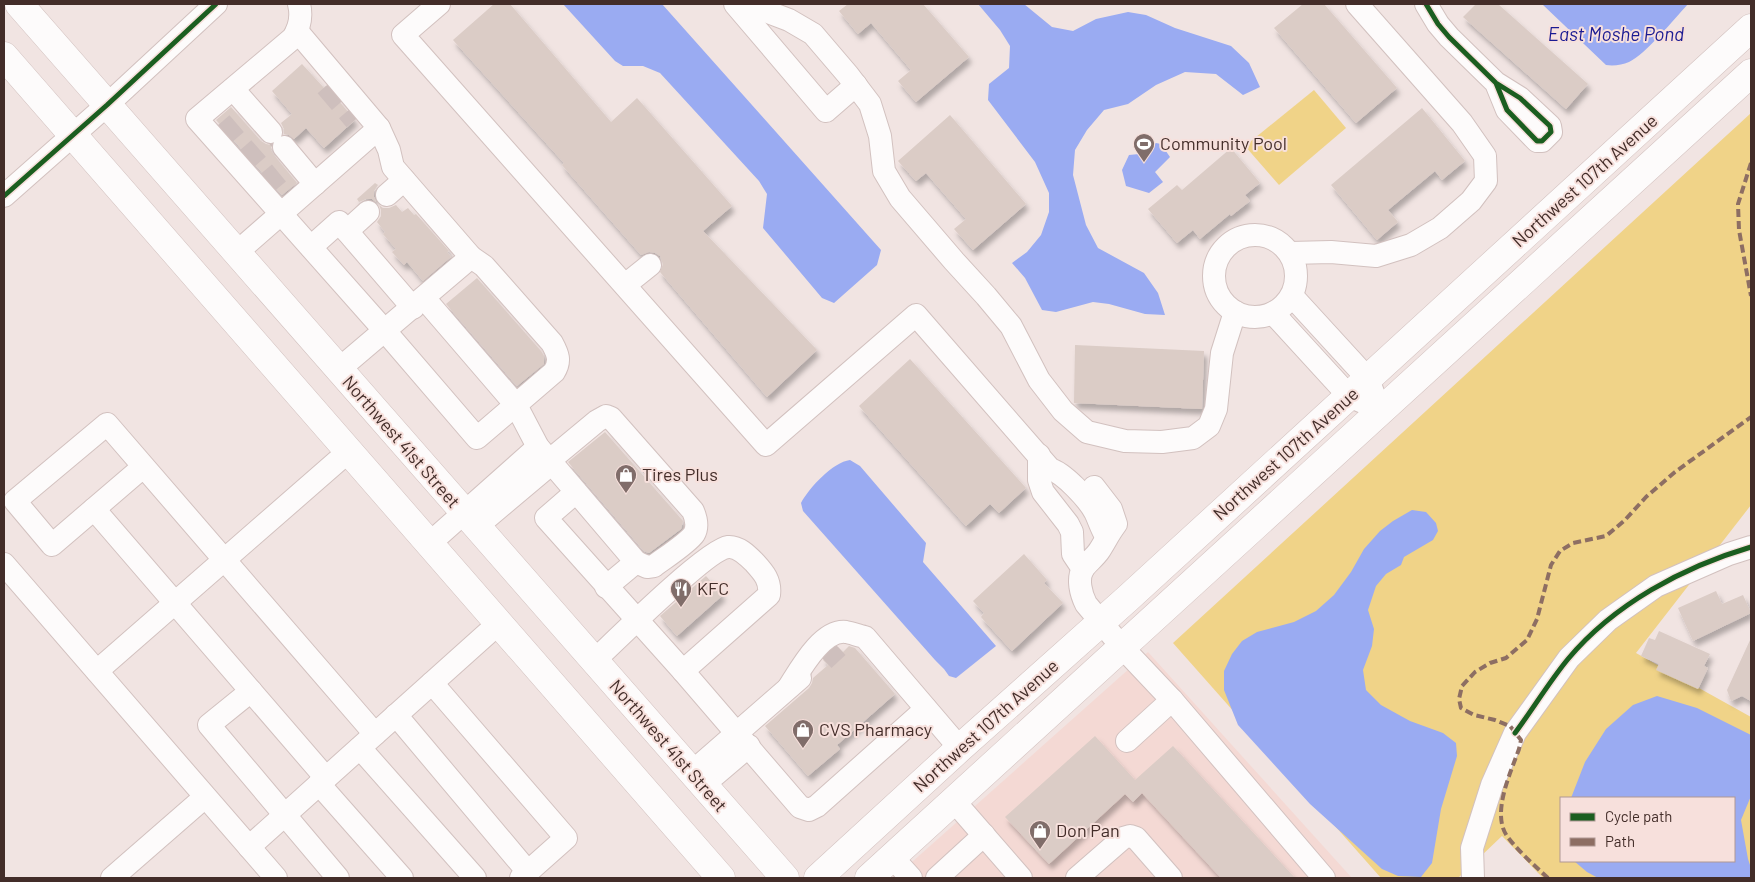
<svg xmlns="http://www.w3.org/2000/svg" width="1755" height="882" font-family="Barlow,sans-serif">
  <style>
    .built { fill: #f4d9d4 }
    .green { fill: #f0d388; fill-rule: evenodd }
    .water { fill: #9aabf2 }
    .building { fill: #dbccc6; filter: url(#shadow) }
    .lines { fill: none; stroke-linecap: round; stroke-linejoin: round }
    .minor-tunnel { stroke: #cebfbd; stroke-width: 22; stroke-dasharray: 22 11; stroke-linecap: butt }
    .minor-casing { stroke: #d2c1bf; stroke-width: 24 }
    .major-casing { stroke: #d2c1bf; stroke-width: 29 }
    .minor { stroke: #fdfbfb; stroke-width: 22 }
    .major { stroke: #fdfbfb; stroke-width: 28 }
    .quiet { stroke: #8d6e63; stroke-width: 4; stroke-dasharray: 8 4; stroke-linecap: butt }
    .cycleway-casing { stroke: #f7e0dc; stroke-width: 8 }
    .cycleway { stroke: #1b5e20; stroke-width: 5 }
    .labels { text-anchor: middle; stroke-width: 4; stroke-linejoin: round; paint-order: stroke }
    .poi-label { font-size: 18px; fill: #432d29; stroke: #f7e0dc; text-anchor: start }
    .street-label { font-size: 18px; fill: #432d29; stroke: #f7e0dc }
    .water-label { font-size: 19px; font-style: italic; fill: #1a1a92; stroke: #f7e0dc }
  </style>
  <defs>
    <filter id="shadow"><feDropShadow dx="3" dy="5.5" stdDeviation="2.5" flood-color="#0004"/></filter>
  </defs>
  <rect width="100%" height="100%" fill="#f1e4e2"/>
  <path class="built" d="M1148,652L1352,878H894Z"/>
  <g class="green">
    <path d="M1314,90L1346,128L1279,185L1245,146Z"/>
    <path d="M1751,113V505L1636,653L1751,717V878H1543L1502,836L1458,878H1381L1173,643ZM1561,798H1734V861H1561Z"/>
  </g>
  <g class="water">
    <path d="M563,4H662L881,250L877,265L834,303L822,298L763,228L767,194L759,181L660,73L643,66H623L615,61Z"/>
    <path d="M978,4H1024L1052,27L1073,31L1096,19L1128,12L1146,15L1175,28L1231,46L1249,63L1260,87L1243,95L1216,74L1185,72L1156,85L1128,104L1104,110L1087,130L1075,150L1073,175L1086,225L1098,248L1144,273L1158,293L1165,315L1145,314L1109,304L1093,302L1056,312L1042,310L1025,278L1012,263L1027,252L1041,235L1049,212V193L1035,162L988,100L989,84L1009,68L1010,46L1000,30Z"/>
    <path d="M1542,4H1688C1675,18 1645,55 1629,62C1622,65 1614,66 1606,65Z"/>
    <path d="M1156,143L1161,144L1170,157L1155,172L1163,182L1149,193L1126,186L1122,170L1129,155L1139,154Z"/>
    <path d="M850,460L860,466L926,543L923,562L996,646L956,678L949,676L944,669L935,660L803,511L801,503C809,488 833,462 850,460Z"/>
    <path d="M1412,510L1426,512L1436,523L1438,531L1433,540L1404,557L1401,565L1386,574L1376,586L1368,610L1374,629L1372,646L1363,670L1366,690L1381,705L1410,721L1443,733L1456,743L1457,756L1441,809L1432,863L1421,877L1398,876L1382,869L1310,804L1238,725L1224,690V671L1232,654L1242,641L1257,632L1294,622L1316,611L1334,595L1351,572L1364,549L1380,531L1393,521Z"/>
    <path d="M1657,696L1697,708L1751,735V796L1741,820L1748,859L1751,868V878H1598L1587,872L1574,861H1734V798H1571L1585,762L1606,729L1633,705Z"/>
  </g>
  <g class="building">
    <path d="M494,4H510L611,122L637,98L732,206L703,231L817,350L767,397L660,272L663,264L660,256L655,253L649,252L641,255L562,165L564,163L453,40Z"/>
    <path d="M848,4H923L969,57L916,102L898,81L911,70L871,23L858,34L839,11Z"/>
    <path d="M1303,4H1324L1397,88L1356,123L1274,28Z"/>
    <path d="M1476,4H1498L1588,84L1566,109L1463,17Z"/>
    <path d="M302,64L324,88L326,86L355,120L324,148L306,128L294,139L289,135L284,134V129L281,123L292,114L272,91Z"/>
    <path d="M231,107L261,141L266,144L271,145V150L274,155L297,183L282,195L216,120Z"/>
    <path d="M1422,108L1465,161L1442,180L1435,171L1388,210L1398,222L1377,240L1331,185Z"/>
    <path d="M950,115L1026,204L973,250L954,229L966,219L926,173L916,181L898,161Z"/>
    <path d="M1231,148L1260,183L1245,195L1250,201L1231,216L1230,214L1200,239L1193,230L1177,243L1148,209L1177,185L1182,190Z"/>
    <path d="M375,183L378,185L374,191V197L376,202L372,199H366L359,202L357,199Z"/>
    <path d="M379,205L383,208H389L396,205L402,212L408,208L414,215L416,214L449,251L447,252L451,257L423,281L407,262L404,265L392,252L396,249L383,234L385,232L377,222L381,216V210Z"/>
    <path d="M477,278L541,351L544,356V364L517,386L446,304Z"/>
    <path d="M1075,345L1204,351L1202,409L1074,403Z"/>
    <path d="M910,359L1026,488L999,513L990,504L966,526L859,406Z"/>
    <path d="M605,432L683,521L681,529L649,553L644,551L568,462Z"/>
    <path d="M1024,554L1047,580L1044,583L1063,603L1012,651L981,617L984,613L973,601Z"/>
    <path d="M706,576L723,595L677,636L660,616Z"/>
    <path d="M1716,591L1722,604L1743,595L1751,613L1693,641L1678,608Z"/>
    <path d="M1659,631L1710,654L1704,666L1708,668L1698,689L1656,670L1659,664L1641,656L1649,638L1655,640Z"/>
    <path d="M1751,638V701L1742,696L1731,701L1727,690Z"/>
    <path d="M849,646L855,648L895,694L837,745L840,749L808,776L765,726L809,688L812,683L813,678L828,665L823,660L829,653L838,647L843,652Z"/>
    <path d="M1095,736L1135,780L1173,746L1295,878H1221L1142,793L1133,802L1125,794L1049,864L1005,817Z"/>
  </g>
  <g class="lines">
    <g class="minor-tunnel">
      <path d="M326,86L355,120"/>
      <path d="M220,138L242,119"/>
      <path d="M242,163L274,135"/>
      <path d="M262,187L285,168"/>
      <path d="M824,660L838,647"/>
    </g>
    <g class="minor-casing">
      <g id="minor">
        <path d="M299,4C302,16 300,27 293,38L197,119L385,331L477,438L554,372C561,361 558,354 552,343L484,266L471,257L393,167L389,150L379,128"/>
        <path d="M439,4L403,35L766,445L916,315L1050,469C1064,473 1088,499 1095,512C1099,520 1101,528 1106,536"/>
        <path d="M735,4L826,111L856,85"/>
        <path d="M747,4L789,20L813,34L848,75L870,104L880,136L884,171L900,198L954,261L986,296L1011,326L1039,380L1063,411L1087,432L1125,441L1162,442L1193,438L1209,426L1216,409L1222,353L1235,312"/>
        <path d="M1426,4L1438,24L1449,37L1496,83L1520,98L1550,126L1551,132L1542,141H1537L1507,110L1496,83"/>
        <path d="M233,89L271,132"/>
        <path d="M284,147L315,184"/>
        <path d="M387,195L404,180"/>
        <path d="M4,196L107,105L216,4"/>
        <path d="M347,231L368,212"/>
        <circle cx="1255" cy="276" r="41"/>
        <path d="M311,247L339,222L413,308"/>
        <path d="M236,253L379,128L297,31"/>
        <path d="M1290,253L1331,252L1376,256L1411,245L1440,228L1471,201L1486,181L1485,156L1462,123L1357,4"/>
        <path d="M625,285L650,265"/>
        <path d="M1292,296L1368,379L1374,395"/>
        <path d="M424,298L516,405L538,447L636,562"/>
        <path d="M1273,313L1349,396L1381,410"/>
        <path d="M338,370L471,257"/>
        <path d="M1039,455V480L1043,492L1068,524L1072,532L1073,554L1083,569"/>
        <path d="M550,460L597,421L606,416L611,418L693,511C696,518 698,527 694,534C688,543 663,559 654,566L647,567L636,562L606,587"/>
        <path d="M143,467L52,545L15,501L107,424L375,734"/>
        <path d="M1094,487L1111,509L1116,524C1109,533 1105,542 1099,551C1095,557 1086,564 1083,569C1077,579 1081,594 1086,604L1122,647L1172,700L1324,878"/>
        <path d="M576,492L546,518L683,671L800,807L809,810L817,806L926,709"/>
        <path d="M94,509L326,778"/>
        <path d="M476,527L552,463"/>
        <path d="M430,543L538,447"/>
        <path d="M4,564L276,878"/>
        <path d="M594,661C614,642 708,549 728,547C738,546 747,555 754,562C763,572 771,580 769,595L683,671"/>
        <path d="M97,671L349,451"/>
        <path d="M432,683L566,838L521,878"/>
        <path d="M789,687C800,670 822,629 846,632C852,633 859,636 865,637L952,739L961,747"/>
        <path d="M251,691L209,725L338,878"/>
        <path d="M396,715L528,872"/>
        <path d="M1127,741L1172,700"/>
        <path d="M360,748L475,878"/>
        <path d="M691,773L800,678"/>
        <path d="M319,784L402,878"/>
        <path d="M703,785L749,746"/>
        <path d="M954,801L1021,878"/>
        <path d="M249,847L499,623"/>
        <path d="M892,857L911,878"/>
        <path d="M112,878L205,797"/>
        <path d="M937,878L984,835"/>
        <path d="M1077,878L1123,838L1130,836L1136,838L1171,878"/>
        <path d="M1473,878L1472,848L1492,785L1515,733L1569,658L1608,620L1656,586L1729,554L1751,547"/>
      </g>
    </g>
    <g class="major-casing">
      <g id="major">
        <path d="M19,4L785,878"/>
        <path d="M4,56L721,878"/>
        <path d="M818,878L961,747L1127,599L1751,28"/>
        <path d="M869,878L1751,73"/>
      </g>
    </g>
    <use href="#minor" class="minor"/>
    <use href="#major" class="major"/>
    <g class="quiet">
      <path d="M1751,163L1738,204L1739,230L1751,296"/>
      <path d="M1548,878C1534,865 1518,851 1507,836C1491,813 1511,772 1519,749L1521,740L1510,726L1495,720L1474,715L1461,708L1459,699L1462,686L1475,672L1490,663L1506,658L1527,640L1537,619L1551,565L1560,551L1573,543L1606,536L1624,521L1646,497L1675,472L1751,417"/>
    </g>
    <g class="cycleway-casing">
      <g id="cycleway">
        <path d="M1426,4L1438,24L1449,37L1496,83L1520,98L1550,126L1551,132L1542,141H1537L1507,110L1496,83"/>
        <path d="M4,196L107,105L216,4"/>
        <path d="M1515,733C1533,709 1549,682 1568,659C1614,604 1683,567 1751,547"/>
      </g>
    </g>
    <use href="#cycleway" class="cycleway"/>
  </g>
  <defs>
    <g id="stadium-pin" transform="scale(1.125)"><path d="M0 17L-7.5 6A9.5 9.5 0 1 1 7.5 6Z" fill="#806d6a" stroke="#f7e0dc"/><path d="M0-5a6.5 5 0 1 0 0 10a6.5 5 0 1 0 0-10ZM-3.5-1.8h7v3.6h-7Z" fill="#fff"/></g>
    <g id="shop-pin" transform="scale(1.125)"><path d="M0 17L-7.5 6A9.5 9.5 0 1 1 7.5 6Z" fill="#806d6a" stroke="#f7e0dc"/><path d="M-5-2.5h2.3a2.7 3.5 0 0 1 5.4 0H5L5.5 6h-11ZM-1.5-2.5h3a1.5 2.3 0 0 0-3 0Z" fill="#fff"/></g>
    <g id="restaurant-pin" transform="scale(1.125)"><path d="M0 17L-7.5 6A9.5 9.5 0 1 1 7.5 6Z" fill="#806d6a" stroke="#f7e0dc"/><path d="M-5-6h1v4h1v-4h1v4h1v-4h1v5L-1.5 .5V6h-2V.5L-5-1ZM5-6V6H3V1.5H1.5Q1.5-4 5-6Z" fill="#fff"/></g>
  </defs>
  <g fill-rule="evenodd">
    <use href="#stadium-pin" x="1144" y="144"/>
    <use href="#shop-pin" x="626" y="475"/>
    <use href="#restaurant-pin" x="681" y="589"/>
    <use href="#shop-pin" x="803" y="730"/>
    <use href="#shop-pin" x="1040" y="831"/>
  </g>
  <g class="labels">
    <g class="poi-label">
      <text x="1160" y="150">Community Pool</text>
      <text x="642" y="481">Tires Plus</text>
      <text x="697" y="595">KFC</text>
      <text x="819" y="736">CVS Pharmacy</text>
      <text x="1056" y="837">Don Pan</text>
    </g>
    <g class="street-label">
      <text transform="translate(1585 181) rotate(-42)" y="6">Northwest 107th Avenue</text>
      <text transform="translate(401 442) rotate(49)" y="6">Northwest 41st Street</text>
      <text transform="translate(1286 454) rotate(-42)" y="6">Northwest 107th Avenue</text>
      <text transform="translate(986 726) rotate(-42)" y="6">Northwest 107th Avenue</text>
      <text transform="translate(668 746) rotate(49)" y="6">Northwest 41st Street</text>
    </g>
    <g class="water-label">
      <text x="1616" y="41">East Moshe Pond</text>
    </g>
  </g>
  <rect width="1755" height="882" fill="none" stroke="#432d29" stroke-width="10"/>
  <rect x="1560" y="797" width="175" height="65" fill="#f7e0dc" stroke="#af9894"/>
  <rect x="1570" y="813" width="25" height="8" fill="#1b5e20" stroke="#af9894"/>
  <text x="1605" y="822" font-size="15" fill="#432d29">Cycle path</text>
  <rect x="1570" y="838" width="25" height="8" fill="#8d6e63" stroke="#af9894"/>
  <text x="1605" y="847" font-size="15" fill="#432d29">Path</text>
</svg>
